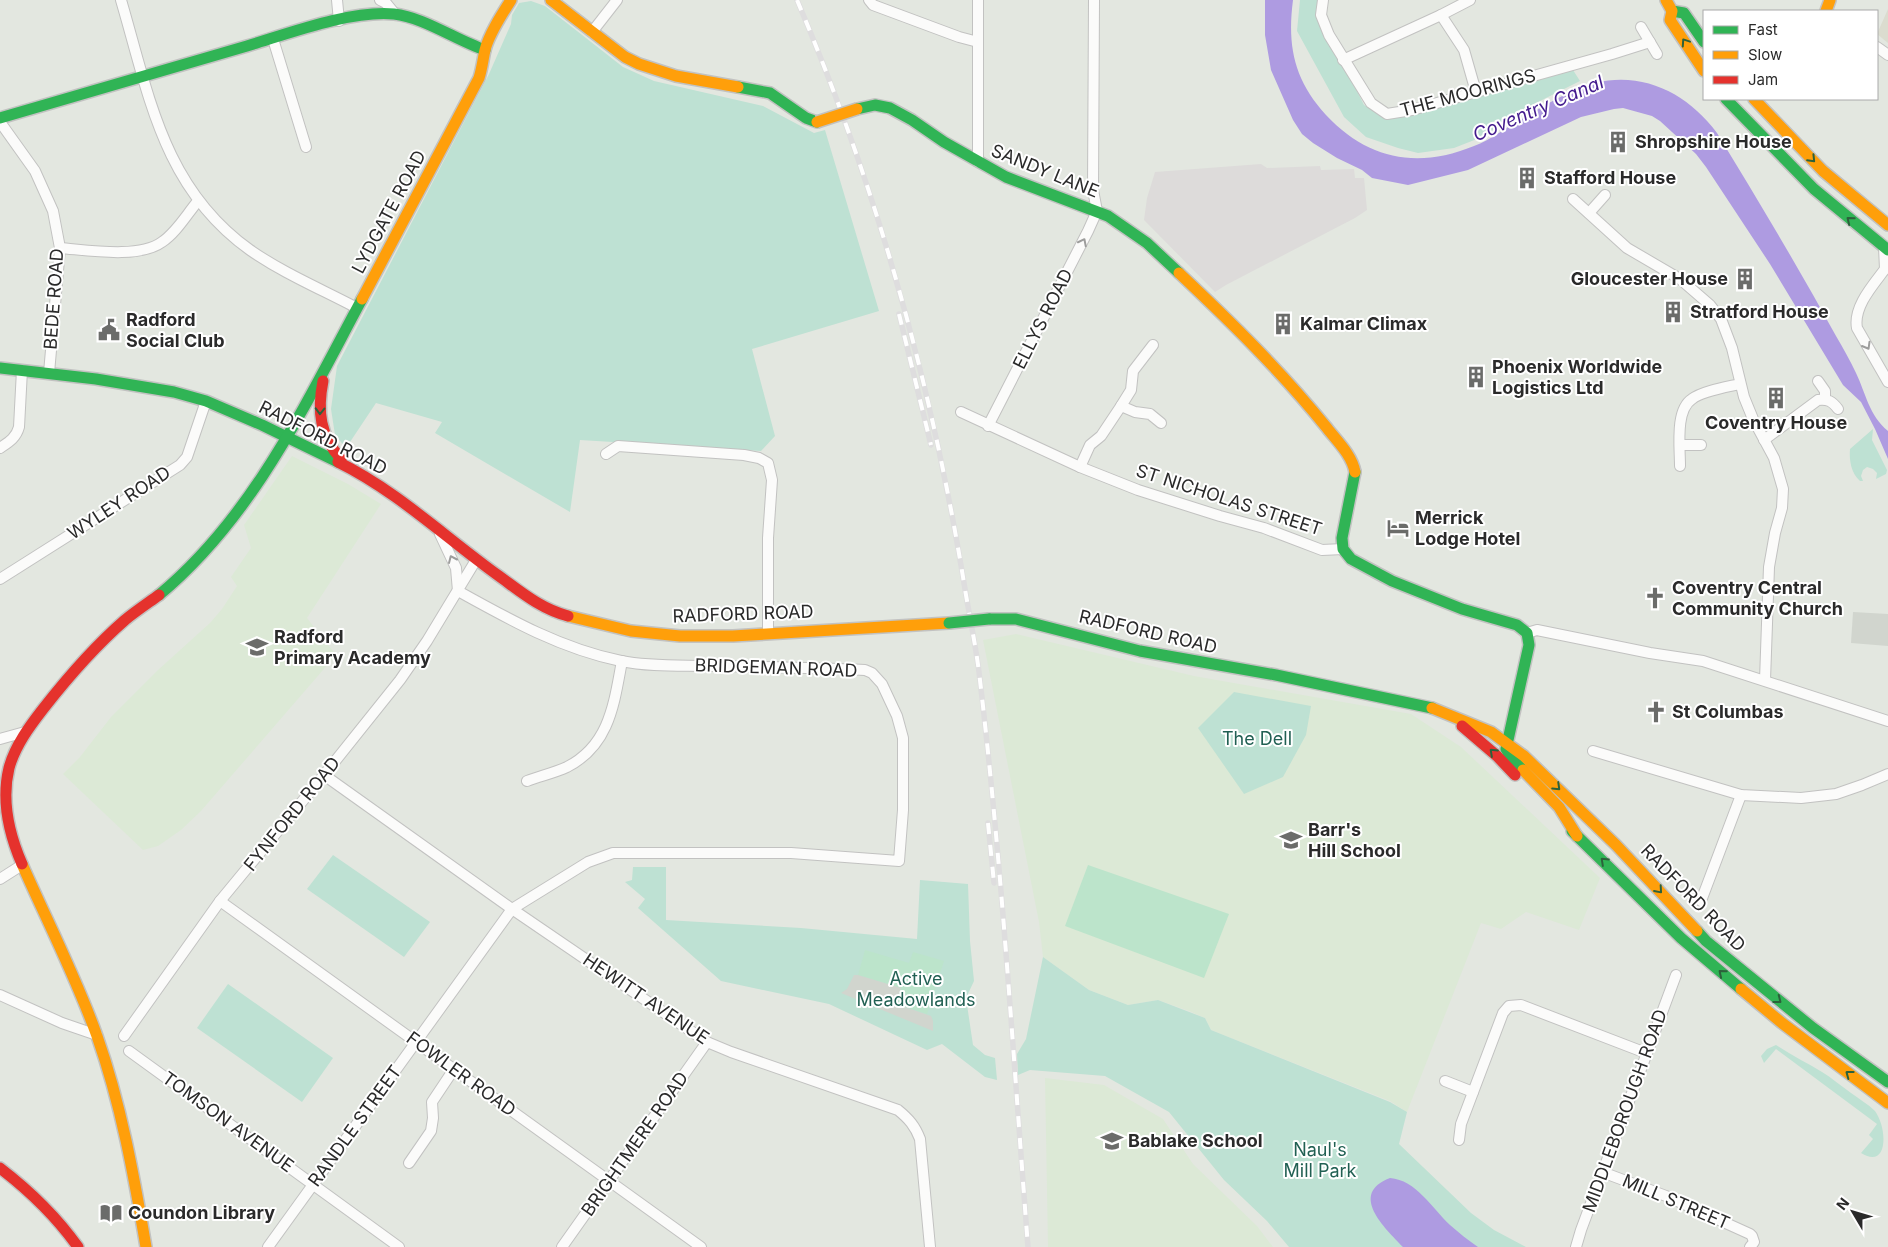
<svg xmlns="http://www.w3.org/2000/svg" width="1888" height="1247" font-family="Inter,sans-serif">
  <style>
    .industrial { fill: #dddbda }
    .education { fill: #dce9d6 }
    .medical { fill: #dbdccf }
    .green { fill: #bee1d3 }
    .pitch { fill: #bce4cb }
    .plaza { fill: #d1d5ce }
    .water { fill: #ae9be1 }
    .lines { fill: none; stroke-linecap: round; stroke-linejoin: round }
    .street-casing { stroke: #c2c2c1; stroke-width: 12 }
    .fast-casing { stroke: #c2c2c1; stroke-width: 14 }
    .slow-casing { stroke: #c2c2c1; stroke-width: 14 }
    .jam-casing { stroke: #c2c2c1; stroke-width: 14 }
    .street { stroke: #fbfbfa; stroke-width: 10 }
    .fast { stroke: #30b455; stroke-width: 11 }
    .slow { stroke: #ff9f0a; stroke-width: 11 }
    .jam { stroke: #e5322d; stroke-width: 11 }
    .rail-casing { stroke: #deddde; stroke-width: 5.5 }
    .rail { stroke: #fff; stroke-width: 4; stroke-dasharray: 11; stroke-linecap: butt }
    .fast-bridge-casing { stroke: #c2c2c1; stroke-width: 14; stroke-linecap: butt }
    .slow-bridge-casing { stroke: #c2c2c1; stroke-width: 14; stroke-linecap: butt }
    .fast-bridge { stroke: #30b455; stroke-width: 11 }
    .slow-bridge { stroke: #ff9f0a; stroke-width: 11 }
    .oneway { stroke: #2c613b }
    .oneway2 { stroke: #9d9d9c }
    .labels { text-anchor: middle; stroke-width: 4; stroke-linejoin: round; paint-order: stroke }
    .street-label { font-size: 18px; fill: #2a2a2a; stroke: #fff }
    .poi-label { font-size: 18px; font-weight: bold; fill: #2a2a2a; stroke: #fff; text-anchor: start }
    .park-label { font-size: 18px; fill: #216053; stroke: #fff }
    .water-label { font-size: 19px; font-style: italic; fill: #431b8d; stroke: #fff }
  </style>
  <rect width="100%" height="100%" fill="#e3e7e0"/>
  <path class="industrial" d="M1261,164L1267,168L1320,166L1321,170L1354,169L1355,178H1364L1367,210L1355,218L1226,285L1215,292L1144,220L1147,198L1155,172Z"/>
  <g class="education">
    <path d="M292,456L348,484L381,504L307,618L336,655L201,811L181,830L158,846L143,850L63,774L80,757L111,717L158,670L210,623L222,609L237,586L231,577L251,548L244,525Z"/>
    <path d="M1016,634L1194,676L1411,714L1461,747L1600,878L1579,930L1526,912L1501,929L1481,923L1407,1112L1390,1101L1211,1030L1205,1018L1189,1011L1158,1000L1128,1005L1089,990L1043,957L1039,922L983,640Z"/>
    <path d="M1045,1078L1104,1085L1163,1119L1193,1164L1257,1226L1273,1247H1048Z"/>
  </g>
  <path class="medical" d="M1888,9V43L1877,34Z"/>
  <g class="green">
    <path d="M1300,0H1320L1318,13L1364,105L1385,117L1573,70L1580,81L1532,105L1482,137L1454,148L1418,153L1398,148L1366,137L1344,117L1297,31Z"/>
    <path d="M531,1L545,6L623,67L654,81L763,106L814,133L825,130L879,311L752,349L775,436L761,451L580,440L570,512L435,433L442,422L376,403L346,448L335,435L331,409L337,366L489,74L511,24L512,15L519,3Z"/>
    <path d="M1873,429L1872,440L1887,470L1886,474L1876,479L1877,473L1873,469L1867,467L1863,470L1861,476L1863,481H1860C1851,473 1849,460 1850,449Z"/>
    <path d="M1234,692L1311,706L1306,735L1283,777L1244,794L1198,728Z"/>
    <path d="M333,855L430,922L404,957L307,889Z"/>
    <path d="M633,867H666V920L801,928L917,939L920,880L968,884L970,941L974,981L966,998L973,1045L985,1055L995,1058L997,1080L985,1077L942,1044L927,1050L829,1004L721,981L638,908L645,899L625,882L632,880Z"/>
    <path d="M1043,957L1089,990L1128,1005L1158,1000L1205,1018L1211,1030L1390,1102L1407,1112L1399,1144L1471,1213L1494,1230L1526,1247H1289L1267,1221L1224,1180L1169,1112L1105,1076L1030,1070L1018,1075L1017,1054L1026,1039Z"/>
    <path d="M228,984L333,1058L302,1102L197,1028Z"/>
    <path d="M1776,1045C1791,1055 1807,1063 1822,1072C1832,1078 1841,1086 1851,1093C1859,1099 1868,1104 1875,1111C1888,1129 1888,1170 1861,1153L1873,1139L1869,1135L1877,1124L1776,1049L1764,1063L1761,1056L1767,1049Z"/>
  </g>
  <g class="pitch">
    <path d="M1088,865L1229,914L1204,978L1065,926Z"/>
    <path d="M865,950L909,963L913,952L944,961L927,1014L896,1004L901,988L858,975Z"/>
  </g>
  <g class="plaza">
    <path d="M1853,612L1888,614V646L1851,643Z"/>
    <path d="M854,975H858L901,988L896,1004L931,1016L933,1021V1031L841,993L847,989Z"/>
  </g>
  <g class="water">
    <path d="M1265,0H1293C1287,46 1294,80 1326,115C1368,160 1418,169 1474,146C1491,140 1505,128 1520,120C1544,106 1569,90 1595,83C1644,71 1688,94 1717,133C1758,200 1798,267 1836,336C1843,348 1850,360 1856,373C1866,394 1869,415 1888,431V459L1875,429L1861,402L1843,385L1770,264L1706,167L1696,154L1660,121L1652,116L1623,108L1614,109L1581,117L1468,170L1408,185L1372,178L1362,170L1337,158L1313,143L1302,134L1293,120L1271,70L1265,35Z"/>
    <path d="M1390,1178C1416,1180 1432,1208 1450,1225C1459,1233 1468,1240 1478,1247H1403C1385,1228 1348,1194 1390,1178Z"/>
  </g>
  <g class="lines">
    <g class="street-casing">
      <g id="street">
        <path d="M121,0C149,95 163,188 250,250C283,273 321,289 357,308"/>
        <path d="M337,0L339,21"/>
        <path d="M380,0L386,3L395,14"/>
        <path d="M869,0L873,5L959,37L978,42"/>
        <path d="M978,0V162"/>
        <path d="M1323,0L1321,15L1329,35L1371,103L1387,114L1412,110L1612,54L1650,42"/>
        <path d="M1441,15L1464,50L1476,92"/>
        <path d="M1641,27L1657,54"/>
        <path d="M592,32L617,0"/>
        <path d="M273,39L306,147"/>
        <path d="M1877,47L1888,55"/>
        <path d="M1343,60L1441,15L1470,0"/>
        <path d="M0,122L35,171L53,211L60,248L49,373"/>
        <path d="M1573,199L1627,248L1680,279L1710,305L1721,319L1732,348L1744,397L1753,419L1774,458L1783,489L1782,508L1775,533L1769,567L1765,680"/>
        <path d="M1589,213L1605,195"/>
        <path d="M1884,247L1885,269"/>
        <path d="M60,248C87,250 139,259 162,242C176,233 187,214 198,201"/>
        <path d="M1888,268L1885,269C1873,285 1853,307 1857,328L1888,382"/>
        <path d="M1818,381L1825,391V399"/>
        <path d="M1121,406L1135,412L1150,414L1161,423"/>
        <path d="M961,412L1080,467L1138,490L1220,516L1264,528L1322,550L1343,549"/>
        <path d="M988,426L1088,231L1097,211L1093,190L1094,0"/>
        <path d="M1764,440L1818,400C1828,399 1832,401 1838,409"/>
        <path d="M1680,445H1701"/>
        <path d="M0,448C9,442 16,438 19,427L22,370"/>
        <path d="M606,454L618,446L744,455L759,458L768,463L772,480L768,538V633"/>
        <path d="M1680,466C1680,447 1675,410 1692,399C1702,391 1727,387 1740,384"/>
        <path d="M1080,467L1090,445L1101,436L1121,406L1131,390L1133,371L1153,345"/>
        <path d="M0,579L180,465L187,457L206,401"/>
        <path d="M1527,633L1537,630L1650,653L1703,661L1888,721"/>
        <path d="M0,739L25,732"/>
        <path d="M1593,751L1741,795L1801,798L1836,794L1862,785L1888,774"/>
        <path d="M324,775L512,909L707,1042L731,1052L898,1110C909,1119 915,1126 920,1139L930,1247"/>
        <path d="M527,781C540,776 554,773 567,767C610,745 614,703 622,661"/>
        <path d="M0,879L22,865"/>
        <path d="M220,901L701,1247"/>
        <path d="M1701,901L1741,795"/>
        <path d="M0,995L62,1023L97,1035"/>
        <path d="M124,1036L220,901L324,775L400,680L427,641L476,560"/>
        <path d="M129,1051L399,1247"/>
        <path d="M1445,1081L1473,1092"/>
        <path d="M1459,1140L1461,1124L1503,1013L1509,1006L1521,1005L1646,1053"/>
        <path d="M409,1163L431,1131L433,1118L432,1102L454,1069"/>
        <path d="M1602,1172L1666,1196L1750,1234L1752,1236L1754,1242L1750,1247"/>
        <path d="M268,1247L512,909L588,862L613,853H791L899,861L903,810V738L897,716L882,684L872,673L865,670C814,668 763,667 713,666C683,665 651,667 621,661C562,649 510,620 458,591L456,568L440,534"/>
        <path d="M562,1247L707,1042"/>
        <path d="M1576,1247L1581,1230L1676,975"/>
      </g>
    </g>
    <g class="fast-casing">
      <g id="fast">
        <path d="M1672,11L1684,13L1704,42"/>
        <path d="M738,87L770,93L806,118L817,122"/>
        <path d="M1726,99L1814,189L1888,250"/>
        <path d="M857,109L875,105L890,108L912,120L944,142L1006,177L1108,216L1147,243L1179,273"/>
        <path d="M0,118C82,94 165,70 247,46C290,33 351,10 394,14C423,17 456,40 485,50"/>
        <path d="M0,368L96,379L174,392L206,401L262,425L338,462"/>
        <path d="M1355,472L1342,538L1343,549L1351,559L1392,581L1462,609L1517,625L1527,633L1529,645L1506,749L1512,759L1523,770"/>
        <path d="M159,595C253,517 305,405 362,299"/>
        <path d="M989,619H1016L1140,651L1276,675L1432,708"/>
        <path d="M1572,831L1681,938L1741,989"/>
        <path d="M1697,931L1706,941L1813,1028L1888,1082"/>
      </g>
    </g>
    <g class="slow-casing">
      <g id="slow">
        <path d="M551,0L625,57L639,64L676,76L738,87"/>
        <path d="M1666,0L1672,11L1670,20L1704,71"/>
        <path d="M1826,11L1830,0"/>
        <path d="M1754,99L1823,171L1888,225"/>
        <path d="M1179,273C1231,322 1282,372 1327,428C1337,441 1352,455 1355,472"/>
        <path d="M362,299L479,78C482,69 483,59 485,50C489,34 502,14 511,0"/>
        <path d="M568,616L631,631L680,636H733L949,623"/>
        <path d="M1432,708L1491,732L1524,756L1616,845L1697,931"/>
        <path d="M1523,770L1559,807L1577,836"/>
        <path d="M22,864C47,921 76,977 97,1036C121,1104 134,1176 146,1247"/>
        <path d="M1741,989L1782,1023L1888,1103"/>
      </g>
    </g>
    <g class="jam-casing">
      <g id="jam">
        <path d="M323,381C317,411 320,436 341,459"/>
        <path d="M338,462C397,491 446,538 499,576C521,592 541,609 568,616"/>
        <path d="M1462,726L1497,756L1515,775"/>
        <path d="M22,864C9,834 1,801 9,768C15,746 29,727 43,709C68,677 94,647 125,620C136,611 148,603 159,595"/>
        <path d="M0,1168C30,1191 56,1216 78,1247"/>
      </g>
    </g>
    <use href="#street" class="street"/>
    <use href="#fast" class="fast"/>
    <use href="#slow" class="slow"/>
    <use href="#jam" class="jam"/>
    <g class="rail-casing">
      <g id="rail">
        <path d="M797,0C876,186 930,378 963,577C968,609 975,641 979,672C1002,863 1013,1055 1028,1247"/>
        <path d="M899,314L931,445"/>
        <path d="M988,823L994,883"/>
      </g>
    </g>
    <use href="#rail" class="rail"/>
    <g class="fast-bridge-casing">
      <path id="fast-bridge" d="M949,623L989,619"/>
    </g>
    <g class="slow-bridge-casing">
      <path id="slow-bridge" d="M817,122L857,109"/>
    </g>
    <use href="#fast-bridge" class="fast-bridge"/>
    <use href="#slow-bridge" class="slow-bridge"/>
  </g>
  <defs><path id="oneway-chevron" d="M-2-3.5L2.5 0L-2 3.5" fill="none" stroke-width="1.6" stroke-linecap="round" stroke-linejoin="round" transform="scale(1.25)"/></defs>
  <g class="oneway">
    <use href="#oneway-chevron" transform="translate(1685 42) rotate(-124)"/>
    <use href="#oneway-chevron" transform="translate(1812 159) rotate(46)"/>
    <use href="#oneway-chevron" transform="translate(1850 220) rotate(-141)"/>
    <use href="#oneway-chevron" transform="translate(320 411) rotate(91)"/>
    <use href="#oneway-chevron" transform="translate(1493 752) rotate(-137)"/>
    <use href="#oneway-chevron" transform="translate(1557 787) rotate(44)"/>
    <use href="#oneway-chevron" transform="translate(1604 861) rotate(-137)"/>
    <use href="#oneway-chevron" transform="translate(1659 890) rotate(49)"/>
    <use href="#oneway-chevron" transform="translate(1722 973) rotate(-140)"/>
    <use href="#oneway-chevron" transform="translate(1778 1000) rotate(38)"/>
    <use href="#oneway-chevron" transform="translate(1849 1074) rotate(-143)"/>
  </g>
  <g class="oneway2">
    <use href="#oneway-chevron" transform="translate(1083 242) rotate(-63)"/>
    <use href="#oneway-chevron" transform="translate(1867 346) rotate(60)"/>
    <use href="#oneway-chevron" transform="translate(452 559) rotate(-114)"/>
  </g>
  <defs>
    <g id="building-bare" transform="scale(1.725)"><path d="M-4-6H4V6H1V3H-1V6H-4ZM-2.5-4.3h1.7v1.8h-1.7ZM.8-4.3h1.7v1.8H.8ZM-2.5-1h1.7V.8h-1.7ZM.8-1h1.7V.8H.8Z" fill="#6b6c6a" stroke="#fff" stroke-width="2.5" paint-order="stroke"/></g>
    <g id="civic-bare" transform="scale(1.725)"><path d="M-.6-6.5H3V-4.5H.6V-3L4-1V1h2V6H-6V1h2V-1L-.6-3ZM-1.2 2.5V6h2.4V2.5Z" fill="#6b6c6a" stroke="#fff" stroke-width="2.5" paint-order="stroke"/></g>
    <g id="hotel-bare" transform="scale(1.725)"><path d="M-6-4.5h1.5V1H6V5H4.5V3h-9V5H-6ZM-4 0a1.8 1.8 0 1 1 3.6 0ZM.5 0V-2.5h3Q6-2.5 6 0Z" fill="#6b6c6a" stroke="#fff" stroke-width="2.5" paint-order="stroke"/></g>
    <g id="church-bare" transform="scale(1.725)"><path d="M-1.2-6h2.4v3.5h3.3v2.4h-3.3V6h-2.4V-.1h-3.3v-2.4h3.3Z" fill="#6b6c6a" stroke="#fff" stroke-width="2.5" paint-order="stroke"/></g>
    <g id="school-bare" transform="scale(1.725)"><path d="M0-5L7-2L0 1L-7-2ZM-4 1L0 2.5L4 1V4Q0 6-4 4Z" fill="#6b6c6a" stroke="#fff" stroke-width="2.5" paint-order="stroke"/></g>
    <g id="library-bare" transform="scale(1.725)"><path d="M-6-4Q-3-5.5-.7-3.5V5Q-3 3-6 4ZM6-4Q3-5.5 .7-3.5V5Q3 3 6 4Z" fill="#6b6c6a" stroke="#fff" stroke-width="2.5" paint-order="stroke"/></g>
  </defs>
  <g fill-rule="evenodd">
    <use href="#building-bare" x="1618" y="142"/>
    <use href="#building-bare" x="1527" y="178"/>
    <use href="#building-bare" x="1745" y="279"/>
    <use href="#building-bare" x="1673" y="312"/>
    <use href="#building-bare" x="1283" y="324"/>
    <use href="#civic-bare" x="109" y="330"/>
    <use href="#building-bare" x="1476" y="377"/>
    <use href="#building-bare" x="1776" y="398"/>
    <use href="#hotel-bare" x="1398" y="528"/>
    <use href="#church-bare" x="1655" y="598"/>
    <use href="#school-bare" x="257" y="647"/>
    <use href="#church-bare" x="1656" y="712"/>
    <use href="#school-bare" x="1291" y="840"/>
    <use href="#school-bare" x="1112" y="1141"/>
    <use href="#library-bare" x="111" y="1213"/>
  </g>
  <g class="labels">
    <g class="street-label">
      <text transform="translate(1468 93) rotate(-15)" y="6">THE MOORINGS</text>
      <text transform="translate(1045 171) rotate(22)" y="6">SANDY LANE</text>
      <text transform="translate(389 212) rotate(-62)" y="6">LYDGATE ROAD</text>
      <text transform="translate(54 299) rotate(-86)" y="6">BEDE ROAD</text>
      <text transform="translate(1043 319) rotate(-63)" y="6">ELLYS ROAD</text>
      <text transform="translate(323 438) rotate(27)" y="6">RADFORD ROAD</text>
      <text transform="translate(1229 500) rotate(18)" y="6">ST NICHOLAS STREET</text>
      <text transform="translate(119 503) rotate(-33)" y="6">WYLEY ROAD</text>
      <text transform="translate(743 614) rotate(-2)" y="6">RADFORD ROAD</text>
      <text transform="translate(1148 632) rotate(13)" y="6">RADFORD ROAD</text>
      <text transform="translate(776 668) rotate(2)" y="6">BRIDGEMAN ROAD</text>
      <text transform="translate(292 814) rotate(-51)" y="6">FYNFORD ROAD</text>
      <text transform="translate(1693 898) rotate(46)" y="6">RADFORD ROAD</text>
      <text transform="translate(646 999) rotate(34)" y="6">HEWITT AVENUE</text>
      <text transform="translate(461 1074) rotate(36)" y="6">FOWLER ROAD</text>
      <text transform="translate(1625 1111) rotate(-70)" y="6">MIDDLEBOROUGH ROAD</text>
      <text transform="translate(228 1122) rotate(36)" y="6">TOMSON AVENUE</text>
      <text transform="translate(355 1126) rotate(-54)" y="6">RANDLE STREET</text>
      <text transform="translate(635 1144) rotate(-55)" y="6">BRIGHTMERE ROAD</text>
      <text transform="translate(1676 1202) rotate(23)" y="6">MILL STREET</text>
    </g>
    <g class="poi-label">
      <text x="1635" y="148">Shropshire House</text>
      <text x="1544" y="184">Stafford House</text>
      <text x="1728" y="285" text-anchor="end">Gloucester House</text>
      <text x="1690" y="318">Stratford House</text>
      <text x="126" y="326">Radford<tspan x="126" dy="21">Social Club</tspan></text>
      <text x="1300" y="330">Kalmar Climax</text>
      <text x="1492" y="373">Phoenix Worldwide<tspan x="1492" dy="21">Logistics Ltd</tspan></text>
      <text x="1776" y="429" text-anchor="middle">Coventry House</text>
      <text x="1415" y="524">Merrick<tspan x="1415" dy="21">Lodge Hotel</tspan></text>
      <text x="1672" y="594">Coventry Central<tspan x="1672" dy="21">Community Church</tspan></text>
      <text x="274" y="643">Radford<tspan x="274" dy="21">Primary Academy</tspan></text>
      <text x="1672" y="718">St Columbas</text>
      <text x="1308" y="836">Barr's<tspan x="1308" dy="21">Hill School</tspan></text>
      <text x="1128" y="1147">Bablake School</text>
      <text x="128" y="1219">Coundon Library</text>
    </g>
    <g class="park-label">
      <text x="1257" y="745">The Dell</text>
      <text x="916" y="985">Active<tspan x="916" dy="21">Meadowlands</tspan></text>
      <text x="1320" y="1156">Naul's<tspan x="1320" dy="21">Mill Park</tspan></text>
    </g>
    <g class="water-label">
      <text transform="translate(1538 108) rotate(-23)" y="7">Coventry Canal</text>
    </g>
  </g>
  <rect x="1703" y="10" width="175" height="90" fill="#ffffff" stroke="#aaaaaa"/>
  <rect x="1713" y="26" width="25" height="8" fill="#30b455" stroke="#aaaaaa"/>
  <text x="1748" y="35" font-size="15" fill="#2a2a2a">Fast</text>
  <rect x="1713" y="51" width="25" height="8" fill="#ff9f0a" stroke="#aaaaaa"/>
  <text x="1748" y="60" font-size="15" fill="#2a2a2a">Slow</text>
  <rect x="1713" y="76" width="25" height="8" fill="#e5322d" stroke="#aaaaaa"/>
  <text x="1748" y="85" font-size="15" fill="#2a2a2a">Jam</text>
  <g transform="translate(1853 1212) rotate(308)" stroke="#ffffff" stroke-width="4" paint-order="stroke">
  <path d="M0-4L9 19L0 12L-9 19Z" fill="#2a2a2a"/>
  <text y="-8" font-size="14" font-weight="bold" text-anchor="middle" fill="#2a2a2a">N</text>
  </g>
</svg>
